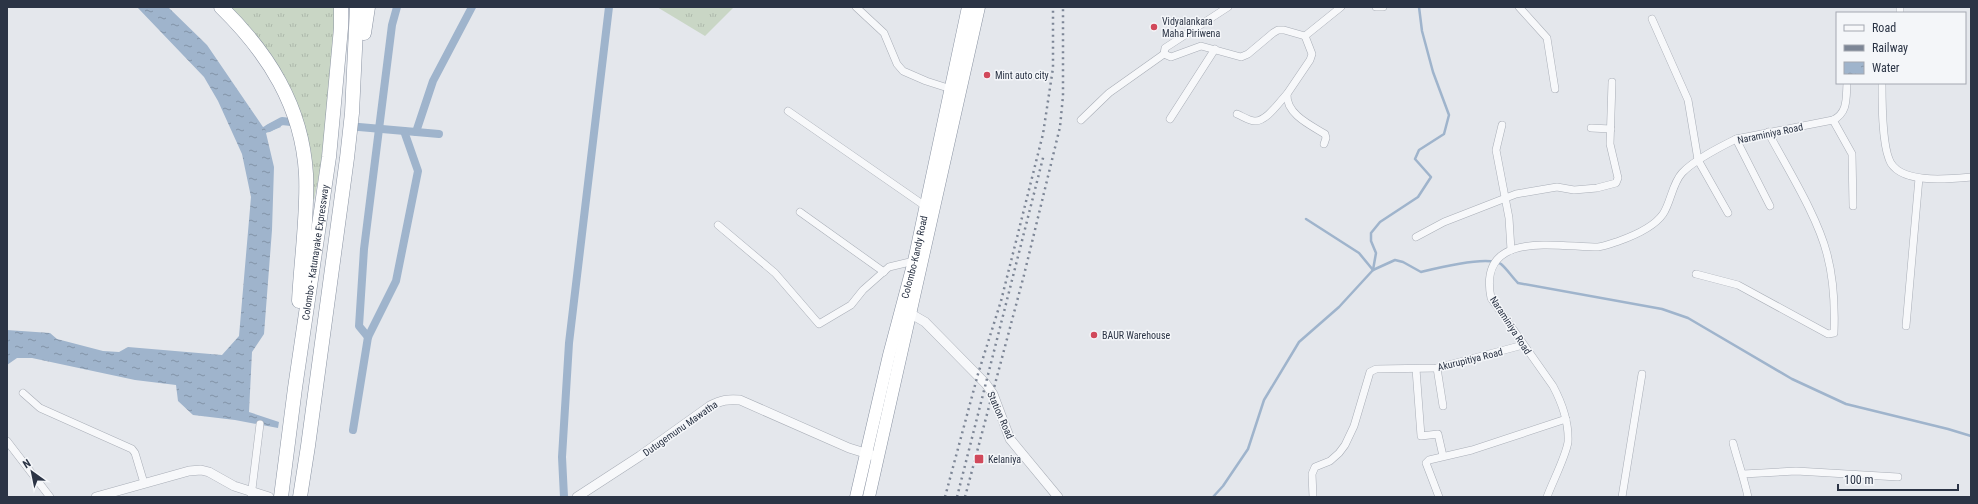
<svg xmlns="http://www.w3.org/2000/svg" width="1978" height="504" font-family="'Roboto Condensed',sans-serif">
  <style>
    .grass { fill: url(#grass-tufts) }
    .water { fill: url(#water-ripples) }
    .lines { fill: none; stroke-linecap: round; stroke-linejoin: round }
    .stream { stroke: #9fb4cc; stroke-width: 2.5 }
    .canal { stroke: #9fb4cc; stroke-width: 8 }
    .minor-casing { stroke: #a9aeb7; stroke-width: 8 }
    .tertiary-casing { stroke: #a9aeb7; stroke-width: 10 }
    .trunk-casing { stroke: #8b94a3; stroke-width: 13 }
    .motorway-casing { stroke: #8b94a3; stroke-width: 15 }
    .minor { stroke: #f7f8fa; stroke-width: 7 }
    .tertiary { stroke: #f7f8fa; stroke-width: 9 }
    .trunk { stroke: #fff; stroke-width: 12 }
    .motorway { stroke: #fff; stroke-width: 14 }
    .rail { stroke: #7d8696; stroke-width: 2.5; stroke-dasharray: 2 4; stroke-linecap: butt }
    .poi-dot { fill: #d1495b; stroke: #f4f6f9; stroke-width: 1.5 }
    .labels { text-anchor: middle; stroke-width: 3; stroke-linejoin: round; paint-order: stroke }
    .poi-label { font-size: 10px; fill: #2b3445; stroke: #f4f6f9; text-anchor: start }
    .street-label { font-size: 10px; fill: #2b3445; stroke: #f4f6f9 }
  </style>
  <defs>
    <pattern id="grass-tufts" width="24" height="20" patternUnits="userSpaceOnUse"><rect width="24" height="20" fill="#c9d6c5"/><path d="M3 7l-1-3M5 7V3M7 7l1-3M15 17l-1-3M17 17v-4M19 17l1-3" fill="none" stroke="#adb8ab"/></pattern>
    <pattern id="water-ripples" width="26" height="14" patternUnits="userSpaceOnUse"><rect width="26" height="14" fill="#9fb4cc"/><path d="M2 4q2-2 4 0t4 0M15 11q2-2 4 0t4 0" fill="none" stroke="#8293a7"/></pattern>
  </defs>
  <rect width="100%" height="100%" fill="#e4e7ec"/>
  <g class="grass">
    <path d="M228,7H339L327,136L314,200L312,197L302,125Z"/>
    <path d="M657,7H734L705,36Z"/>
  </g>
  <path class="water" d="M137,7H168L207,45L263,127L277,120L281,127L266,133L274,167L272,230L264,334L252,352L249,412L279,422L278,428L235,420L193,415L178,401L176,385L135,380L32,358H17L7,365V330L50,333L57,339L103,351L119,352L128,347L222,355L239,336L251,197L242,154L218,101L204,77Z"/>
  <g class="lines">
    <g class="stream">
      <path d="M1306,219L1359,253L1373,270"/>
      <path d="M1373,270L1376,253L1371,241V233L1380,222L1418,197L1431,177L1415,159L1419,150L1444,134L1449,115L1433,72L1422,31L1419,7"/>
      <path d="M1213,497L1223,486L1248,449L1264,400L1299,342L1339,307L1373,270L1395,260L1403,262L1421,272C1437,268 1487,255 1501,264C1507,269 1512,277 1518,283L1662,309L1688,318L1792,379L1846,404L1948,429L1971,436"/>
    </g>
    <g class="canal">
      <path d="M359,127L439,134"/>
      <path d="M269,128L282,121L291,122"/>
      <path d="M416,132L433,81L472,7"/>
      <path d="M368,337L359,326L364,249L392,25L397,7"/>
      <path d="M353,430L368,337L396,281L418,171L404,131"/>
      <path d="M564,497L562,457L569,343L609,7"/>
    </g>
    <g class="minor-casing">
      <g id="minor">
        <path d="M856,7L884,33L897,64L903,71L926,81L951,89"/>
        <path d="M1228,7L1165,48L1164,54L1171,57L1201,46L1241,57L1248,54L1273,33L1278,30H1284L1305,36"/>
        <path d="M1376,7H1383"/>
        <path d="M1519,7L1547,38L1555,89"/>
        <path d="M1900,13V7"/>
        <path d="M1652,19L1688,100L1698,160L1728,213"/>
        <path d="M1305,36L1312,54L1310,60L1287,94C1286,114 1310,125 1325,134L1326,138L1324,144"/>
        <path d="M1305,36L1341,7"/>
        <path d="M1882,83C1882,104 1882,141 1889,159C1898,185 1950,179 1971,177"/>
        <path d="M788,111L925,206"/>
        <path d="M1237,114C1242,116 1249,121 1255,121C1267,121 1279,102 1287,94"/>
        <path d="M1170,119L1215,49"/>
        <path d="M1081,120L1109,93L1164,54"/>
        <path d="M1833,120L1852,154L1853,206"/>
        <path d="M1502,125L1496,150L1509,218L1511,250"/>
        <path d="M1591,128L1611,129"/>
        <path d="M1736,139L1770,206"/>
        <path d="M800,212L884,272"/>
        <path d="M718,225L775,273L819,324L851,305L863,290L889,267L914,261"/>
        <path d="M1416,237L1444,222L1516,194L1557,187L1574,190L1597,188L1616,183L1618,178L1610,144L1612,82"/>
        <path d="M1696,274L1738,285L1828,334L1834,333C1835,306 1834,280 1827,254C1817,215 1787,168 1768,132"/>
        <path d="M1906,326L1919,178"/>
        <path d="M1437,368L1443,406"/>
        <path d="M1416,369L1421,436L1438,434L1443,456"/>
        <path d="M23,393L40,408L132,449L135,453L144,483"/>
        <path d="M7,441L50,497"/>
        <path d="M1733,443C1738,462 1744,478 1748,497"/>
        <path d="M1743,474L1796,471L1898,477"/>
        <path d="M251,497L260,424"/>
        <path d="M1313,497L1312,474L1315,467L1330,461L1339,453L1345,445L1354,426L1370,372L1376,369L1437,368L1523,345"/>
        <path d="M1439,497L1426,463L1429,460L1472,450L1566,419"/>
        <path d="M1547,497C1552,483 1566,456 1568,442C1569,423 1562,403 1553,386L1491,298C1477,229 1557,247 1598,247C1605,246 1613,243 1619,241C1633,236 1654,227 1663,214C1671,202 1672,184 1682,173C1694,160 1720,147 1736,139L1833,120C1848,113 1846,98 1847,83"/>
        <path d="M1622,497L1642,374"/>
      </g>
    </g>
    <g class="tertiary-casing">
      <g id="tertiary">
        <path d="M906,311L925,322L986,384L993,394L1010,439L1058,497"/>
        <path d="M96,497L189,471L201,470L209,472L234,486L269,497"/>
        <path d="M577,497L640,456L710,406C721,400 728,399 740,400L849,448L878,457"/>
      </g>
    </g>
    <g class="trunk-casing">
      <g id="trunk">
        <path id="s1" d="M856,497L889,355L914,261L968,7"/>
        <path d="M869,497L979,7"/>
      </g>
    </g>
    <g class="motorway-casing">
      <g id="motorway">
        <path d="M221,7C268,53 302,106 306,174C308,214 301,260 299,301"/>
        <path d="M364,33L368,7"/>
        <path id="s2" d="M281,497L295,388L329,157L341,28V7"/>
        <path d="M300,497L308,446L347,158L352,113L357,7"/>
      </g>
    </g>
    <use href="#minor" class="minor"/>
    <use href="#tertiary" class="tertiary"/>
    <use href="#trunk" class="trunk"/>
    <use href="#motorway" class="motorway"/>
    <g class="rail">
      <path d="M945,497L978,374L1001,301L1043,134L1053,68V7"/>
      <path d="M957,497L1044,154"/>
      <path d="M965,497L1024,275L1060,127L1063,96V7"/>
    </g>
  </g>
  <g class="poi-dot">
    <circle cx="1154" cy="27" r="4"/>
    <circle cx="987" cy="75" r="4"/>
    <circle cx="1094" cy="335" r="4"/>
    <rect x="974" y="454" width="10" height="10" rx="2"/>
  </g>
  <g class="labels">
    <g class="poi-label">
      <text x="1162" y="25">Vidyalankara<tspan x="1162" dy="12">Maha Piriwena</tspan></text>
      <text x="995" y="79">Mint auto city</text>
      <text x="1102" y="339">BAUR Warehouse</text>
      <text x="988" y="463">Kelaniya</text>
    </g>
    <g class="street-label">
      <text transform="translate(1770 133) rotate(-12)" y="4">Naraminiya Road</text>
      <text dy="4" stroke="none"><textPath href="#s2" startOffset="247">Colombo - Katunayake Expressway</textPath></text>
      <text dy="4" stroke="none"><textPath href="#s1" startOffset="247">Colombo-Kandy Road</textPath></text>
      <text transform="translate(1511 325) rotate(57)" y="4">Naraminiya Road</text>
      <text transform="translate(1470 359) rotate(-14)" y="4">Akurupitiya Road</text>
      <text transform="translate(1001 415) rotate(66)" y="4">Station Road</text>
      <text transform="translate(680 428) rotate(-35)" y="4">Dutugemunu Mawatha</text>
    </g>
  </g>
  <rect width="1978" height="504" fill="none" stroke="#2b3445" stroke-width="16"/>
  <rect x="1836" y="12" width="130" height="72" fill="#f4f6f9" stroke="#a4a8b1"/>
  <rect x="1844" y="25" width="20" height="6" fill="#f7f8fa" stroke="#a4a8b1"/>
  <text x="1872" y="32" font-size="12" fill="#2b3445">Road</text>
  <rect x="1844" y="45" width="20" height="6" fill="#7d8696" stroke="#a4a8b1"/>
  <text x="1872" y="52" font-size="12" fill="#2b3445">Railway</text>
  <rect x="1844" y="62" width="20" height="12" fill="url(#water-ripples)" stroke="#a4a8b1"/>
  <text x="1872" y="72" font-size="12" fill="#2b3445">Water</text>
  <g transform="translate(32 472) rotate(327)" stroke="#f4f6f9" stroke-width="3" paint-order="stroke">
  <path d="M0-3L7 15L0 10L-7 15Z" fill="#2b3445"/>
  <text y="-6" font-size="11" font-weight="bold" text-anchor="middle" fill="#2b3445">N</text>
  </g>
  <path d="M1838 484v6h120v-6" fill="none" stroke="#2b3445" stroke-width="2"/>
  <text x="1844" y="484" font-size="12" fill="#2b3445" stroke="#f4f6f9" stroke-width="3" paint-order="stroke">100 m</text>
</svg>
